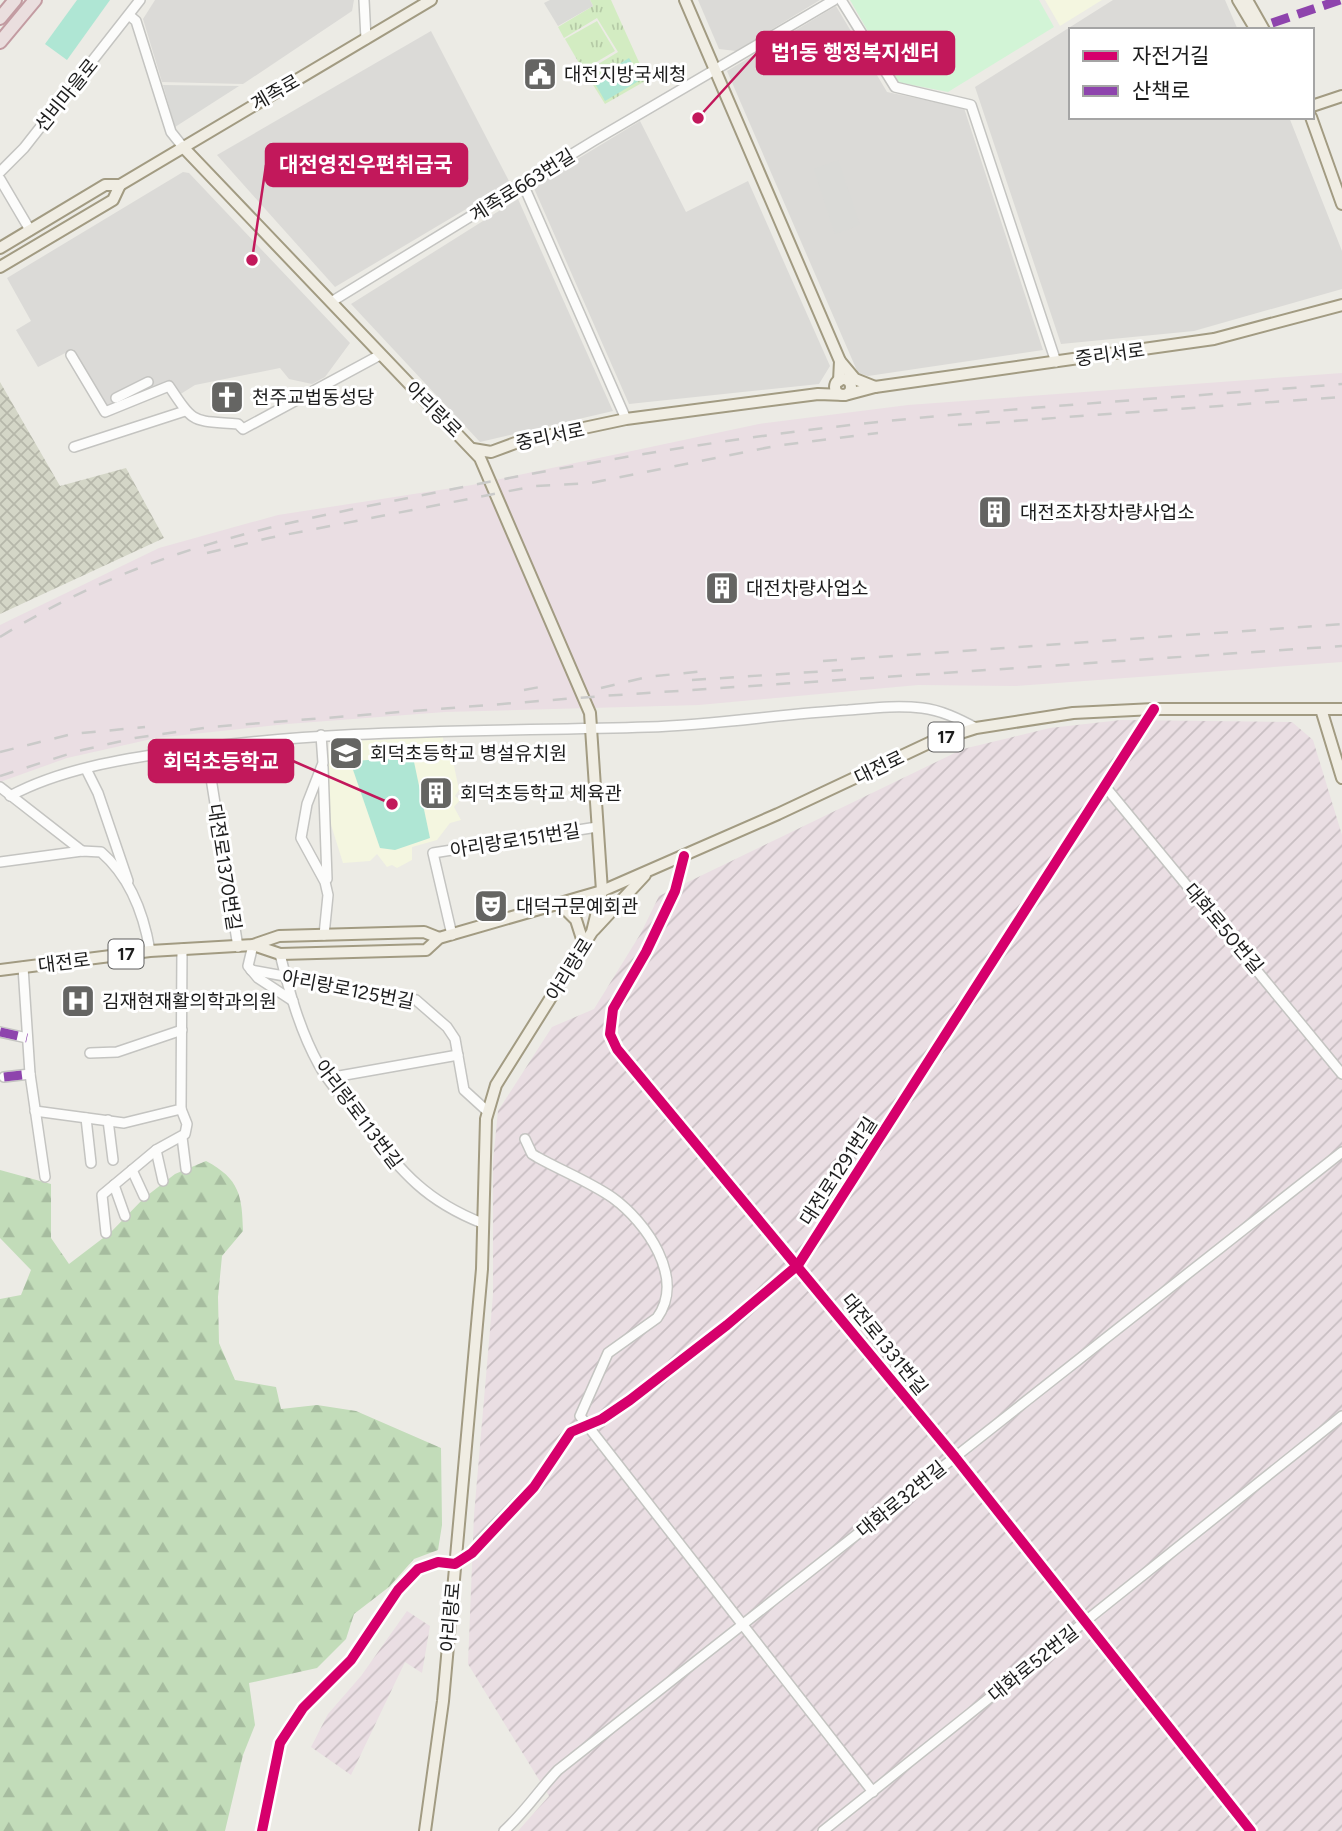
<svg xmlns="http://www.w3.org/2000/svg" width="1342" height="1831" font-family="Figtree,'Noto Sans KR',sans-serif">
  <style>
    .residential { fill: #dbdad7 }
    .industrial { fill: url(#industrial-furrows) }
    .education { fill: #f4f6e0 }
    .railway { fill: #eadee3 }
    .construction { fill: url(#construction-cross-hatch) }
    .grass { fill: url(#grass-tufts) }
    .forest { fill: url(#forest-firs) }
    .park { fill: #d2f4d6 }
    .pitch { fill: #afe6d4 }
    .parking { fill: #dadad7 }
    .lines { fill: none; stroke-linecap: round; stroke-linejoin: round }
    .minor-casing { stroke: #c4c4c1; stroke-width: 12 }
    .major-casing { stroke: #a29b82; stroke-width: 14 }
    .highway-casing { stroke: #c39ca2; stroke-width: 16 }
    .minor { stroke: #fcfcfb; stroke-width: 9 }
    .major { stroke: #f0ede3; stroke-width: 10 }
    .highway { stroke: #eadede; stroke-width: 12 }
    .rail { stroke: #cacac9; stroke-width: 2.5; stroke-dasharray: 14 14; stroke-linecap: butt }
    .quiet { stroke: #8e44ad; stroke-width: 9; stroke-dasharray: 18 9; stroke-linecap: butt }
    .cycleway-casing { stroke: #fff; stroke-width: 15 }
    .cycleway { stroke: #d6006c; stroke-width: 10 }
    .labels { text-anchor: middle; stroke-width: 6; stroke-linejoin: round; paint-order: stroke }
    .shield { fill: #fff; stroke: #616161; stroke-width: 2 }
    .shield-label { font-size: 18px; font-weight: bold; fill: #1d1d1d }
    .poi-label { font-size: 19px; fill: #1d1d1d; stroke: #fff; text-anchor: start }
    .street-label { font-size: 19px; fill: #1d1d1d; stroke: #fff }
    .leader { fill: none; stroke: #c2185b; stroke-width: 2.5 }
    .callout-dot { fill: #c2185b; stroke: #fff; stroke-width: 2.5 }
    .callout { fill: #c2185b; stroke: #c2185b; stroke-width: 2.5 }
    .callout-label { font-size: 21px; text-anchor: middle; font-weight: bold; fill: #fff }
  </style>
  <defs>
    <pattern id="industrial-furrows" width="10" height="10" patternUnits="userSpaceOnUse" patternTransform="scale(1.75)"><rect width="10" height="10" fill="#eadee3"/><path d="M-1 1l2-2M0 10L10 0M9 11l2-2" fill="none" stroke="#c8bec2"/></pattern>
    <pattern id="construction-cross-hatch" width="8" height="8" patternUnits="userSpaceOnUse" patternTransform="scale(1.75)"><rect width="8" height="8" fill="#d4d6c7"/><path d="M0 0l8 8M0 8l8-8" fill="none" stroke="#b6b7aa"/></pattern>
    <pattern id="grass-tufts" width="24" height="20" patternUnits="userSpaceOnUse" patternTransform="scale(1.75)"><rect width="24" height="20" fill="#d3ecc2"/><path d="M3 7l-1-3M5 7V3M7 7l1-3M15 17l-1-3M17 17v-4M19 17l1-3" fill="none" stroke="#b5caa6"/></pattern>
    <pattern id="forest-firs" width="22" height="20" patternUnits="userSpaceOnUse" patternTransform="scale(1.75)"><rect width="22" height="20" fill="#c2dcb9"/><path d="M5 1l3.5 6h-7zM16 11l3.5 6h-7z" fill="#a6bc9f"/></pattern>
  </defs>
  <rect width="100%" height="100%" fill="#ecebe5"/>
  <g class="residential">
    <path d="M155,0H354L352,11L243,84L162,82L143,19Z"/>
    <path d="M698,0H820L736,51L719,49Z"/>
    <path d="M1113,0H1225L1238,30H1071V117H1289L1342,251V289L1194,331L1061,344L975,87Z"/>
    <path d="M836,6L887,92L964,108L1043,350L868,376L858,373L727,71Z"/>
    <path d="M431,31L510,183L335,287L217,155Z"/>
    <path d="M640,121L686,212L748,181L830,366L819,384L629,404L533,186Z"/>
    <path d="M183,172L189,173L350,343L325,377L312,384L289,379L280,368L195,385L179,395L168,382L108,407L73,349L38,367L16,330L31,321L7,278Z"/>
    <path d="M518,199L613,411L480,442L351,304Z"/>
  </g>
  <g class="industrial">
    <path d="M1121,720L1292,722L1313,740L1342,835V1831H518L549,1796L468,1664L474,1515L493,1295V1161L498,1111L552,1027L594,1009L641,933L659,896L963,749L1050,728Z"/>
    <path d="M407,1611L430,1626L422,1673L405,1662L351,1775L311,1747L328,1714L361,1676Z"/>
  </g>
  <g class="education">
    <path d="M1045,0H1102L1060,26Z"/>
    <path d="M443,737L444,749L451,751L459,790L455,796L460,800L454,807L461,820L450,823L437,840L412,847V860L397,868L392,865L387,867L377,854L370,861L343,863L327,812V769L330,742Z"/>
  </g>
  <path class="railway" d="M1342,373V662L1016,686L918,685L699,705L445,712L287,724L156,738L67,758L0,782V625L159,548L278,515L472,485L759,424L908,405Z"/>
  <path class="construction" d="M0,382L60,486L126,468L164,538L0,614Z"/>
  <g class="grass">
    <path d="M590,0H611L647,80L605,104L585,72L618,52L597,18L564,38L558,27L593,6Z"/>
    <path d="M597,21L615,51L583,70L565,39Z"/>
  </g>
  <path class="forest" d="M206,1161C240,1179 242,1196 243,1231L222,1256L218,1297L219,1343L235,1380L276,1387L281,1409L317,1405L356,1411L441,1448L442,1525L438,1550L414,1559L389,1587L354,1614L346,1639L317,1668L249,1683L255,1725L243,1755L225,1831H0V1299L21,1295L31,1270L0,1238V1170L51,1184V1238L69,1264L111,1232L144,1198L175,1174Z"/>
  <path class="park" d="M850,0H1039L1054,27L948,92L897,82Z"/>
  <g class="pitch">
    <path d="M77,0H110L67,60L45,44Z"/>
    <path d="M629,58L642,79L605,101L593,80Z"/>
    <path d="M413,757L430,838L395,850L380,848L351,764L353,761Z"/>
  </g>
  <g class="parking">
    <path d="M550,0H590L593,6L558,26L544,3Z"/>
    <path d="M163,85L239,86L175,127Z"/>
    <path d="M838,160L860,225L835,234L814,169Z"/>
  </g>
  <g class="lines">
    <g class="minor-casing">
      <g id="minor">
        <path d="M364,0L366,39"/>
        <path d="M841,0L895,87L971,105L1056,362"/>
        <path d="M130,16L136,21L171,132L183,147"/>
        <path d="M0,172L24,148L140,0"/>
        <path d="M0,179L30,230"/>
        <path d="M523,184L626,419"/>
        <path d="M331,302L595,140L834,0"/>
        <path d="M71,355L105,412L169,386C195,425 191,420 238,424L243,429L380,355"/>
        <path d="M116,398L148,382"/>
        <path d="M74,447L185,411"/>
        <path d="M321,735L323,763L307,804L301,838L325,882L328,895L324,935"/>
        <path d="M206,747L238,947"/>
        <path d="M323,767L327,879"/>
        <path d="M86,769L98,793L128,881"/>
        <path d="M1104,785L1342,1074"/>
        <path d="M0,787L82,851"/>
        <path d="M10,796C60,769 123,759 178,751C334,728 491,732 648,727C715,725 781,714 848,710C872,708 897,705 922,708C941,710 959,719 976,728"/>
        <path d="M684,856L675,891L646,952L613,1009L610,1034L617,1049L955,1457L1251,1831"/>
        <path d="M0,862L82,851L101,852C130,877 144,915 150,951"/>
        <path d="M452,935L433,853L597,827"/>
        <path d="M253,945L248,966L258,978L293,1001"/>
        <path d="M280,954C289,991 300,1031 319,1065C329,1084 345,1100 358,1116C399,1167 419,1198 482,1223"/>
        <path d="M23,967L30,1074L45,1177"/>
        <path d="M251,970L416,1000L447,1027L455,1039L464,1090L487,1111"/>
        <path d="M0,1032L27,1038"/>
        <path d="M90,1053L117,1052L182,1030"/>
        <path d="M4,1077L30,1074"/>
        <path d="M328,1078L458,1055"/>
        <path d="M35,1111L124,1123L181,1109L182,949"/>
        <path d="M86,1118L91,1163"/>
        <path d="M108,1120L113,1160"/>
        <path d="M182,1137L186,1169"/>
        <path d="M525,1139L532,1154L537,1157C562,1171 590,1182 613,1198C646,1222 686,1278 657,1318L608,1353L580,1416L873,1792"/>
        <path d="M156,1150L163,1181"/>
        <path d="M132,1170L144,1196"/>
        <path d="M114,1185L125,1216"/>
        <path d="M106,1233L102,1195L156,1150L185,1134L187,1124L181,1109"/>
        <path d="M262,1831L280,1743L303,1708L351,1660L398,1590L418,1569L438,1562L455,1564L472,1553L534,1487L571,1432L602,1419L630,1400L727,1325L798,1265L1154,709"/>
        <path d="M504,1831C525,1812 539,1790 558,1770L1342,1152"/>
        <path d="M823,1831L1342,1416"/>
      </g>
    </g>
    <g class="major-casing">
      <g id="major">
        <path d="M685,0L840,361L839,381"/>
        <path d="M1238,0L1256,30"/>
        <path d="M1247,0L1264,30"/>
        <path d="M1312,106L1342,96"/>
        <path d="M1311,117L1342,204"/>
        <path d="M183,147L480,458L590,713L602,891L592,932L496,1085L486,1119L482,1269L443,1701L425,1831"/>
        <path d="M0,248L105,185H120L431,0"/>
        <path d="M0,267L113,200L120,185"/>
        <path d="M840,361L855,379L875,387"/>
        <circle cx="843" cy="387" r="8"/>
        <path d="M473,449L491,452L518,442L626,419L818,394L845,395L875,387L1214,339L1342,305"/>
        <path d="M1321,709L1342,778"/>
        <path d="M559,903L576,920L584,945"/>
        <path d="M594,930L645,875"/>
        <path d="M253,945L280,954L426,950L439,938L602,891L778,814L929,743L976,728L1073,713L1154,709H1342"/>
        <path d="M0,970L150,951L253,945L279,936L424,932L439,938"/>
      </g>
    </g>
    <g class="highway-casing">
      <g id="highway">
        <path d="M0,18L15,0"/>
        <path d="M0,42L35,0"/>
      </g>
    </g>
    <use href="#minor" class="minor"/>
    <use href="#major" class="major"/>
    <use href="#highway" class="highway"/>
    <g class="rail">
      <path d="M958,425L1342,397"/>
      <path d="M207,553L269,538L535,486L591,483L775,446L878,433"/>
      <path d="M0,637C146,547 278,524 443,491C597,460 752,434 908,419C1052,405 1197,396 1342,384"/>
      <path d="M823,661L1342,624"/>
      <path d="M692,680L843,670"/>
      <path d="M601,688L647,677L704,671"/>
      <path d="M524,690L550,685"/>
      <path d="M0,752L72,734L145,727"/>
      <path d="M0,776L78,751L135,738L211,727L603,696L1342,646"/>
    </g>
    <g class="quiet">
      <path d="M1272,23L1340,0"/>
      <path d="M0,1032L27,1038"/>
      <path d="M4,1077L30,1074"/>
    </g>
    <g class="cycleway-casing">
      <g id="cycleway">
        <path d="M684,856L675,891L646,952L613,1009L610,1034L617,1049L955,1457L1251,1831"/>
        <path d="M262,1831L280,1743L303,1708L351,1660L398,1590L418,1569L438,1562L455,1564L472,1553L534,1487L571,1432L602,1419L630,1400L727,1325L798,1265L1154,709"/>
      </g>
    </g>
    <use href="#cycleway" class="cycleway"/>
  </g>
  <defs>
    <g id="civic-square" transform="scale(1.75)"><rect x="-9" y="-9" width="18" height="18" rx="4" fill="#656563" stroke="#fff"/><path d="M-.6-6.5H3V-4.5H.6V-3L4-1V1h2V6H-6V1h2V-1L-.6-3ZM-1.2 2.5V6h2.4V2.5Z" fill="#fff"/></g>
    <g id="church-square" transform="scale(1.75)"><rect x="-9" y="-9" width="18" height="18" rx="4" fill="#656563" stroke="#fff"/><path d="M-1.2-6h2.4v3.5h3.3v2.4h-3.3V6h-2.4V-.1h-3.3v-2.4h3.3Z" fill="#fff"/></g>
    <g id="building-square" transform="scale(1.75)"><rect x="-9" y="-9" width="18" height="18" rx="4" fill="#656563" stroke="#fff"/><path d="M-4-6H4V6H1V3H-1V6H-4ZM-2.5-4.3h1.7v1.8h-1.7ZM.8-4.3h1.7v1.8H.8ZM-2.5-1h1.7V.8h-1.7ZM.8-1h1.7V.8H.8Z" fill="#fff"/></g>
    <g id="school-square" transform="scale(1.75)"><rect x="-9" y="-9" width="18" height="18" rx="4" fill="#656563" stroke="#fff"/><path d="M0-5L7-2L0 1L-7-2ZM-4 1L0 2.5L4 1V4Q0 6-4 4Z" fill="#fff"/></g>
    <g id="theatre-square" transform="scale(1.75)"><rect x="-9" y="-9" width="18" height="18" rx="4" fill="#656563" stroke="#fff"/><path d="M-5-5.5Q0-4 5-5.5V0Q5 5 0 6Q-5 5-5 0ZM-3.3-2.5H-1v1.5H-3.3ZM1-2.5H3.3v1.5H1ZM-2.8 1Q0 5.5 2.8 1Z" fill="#fff"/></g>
    <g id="hospital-square" transform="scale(1.75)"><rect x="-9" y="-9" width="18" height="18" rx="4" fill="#656563" stroke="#fff"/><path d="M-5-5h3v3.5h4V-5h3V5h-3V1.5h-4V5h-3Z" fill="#fff"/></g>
  </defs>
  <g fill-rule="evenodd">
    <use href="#civic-square" x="540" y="74"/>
    <use href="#church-square" x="227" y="397"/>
    <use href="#building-square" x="995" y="512"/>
    <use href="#building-square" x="722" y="588"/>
    <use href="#school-square" x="346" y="753"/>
    <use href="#building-square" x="436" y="793"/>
    <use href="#theatre-square" x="491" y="906"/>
    <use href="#hospital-square" x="78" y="1001"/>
  </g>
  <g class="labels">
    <g class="shield">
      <rect x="928.5" y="722.5" width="35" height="29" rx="5"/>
      <rect x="108.5" y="939.5" width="35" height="29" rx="5"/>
    </g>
    <g class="shield-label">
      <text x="946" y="743">17</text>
      <text x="126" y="960">17</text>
    </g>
    <g class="poi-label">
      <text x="564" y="81">대전지방국세청</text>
      <text x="252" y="404">천주교법동성당</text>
      <text x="1020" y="519">대전조차장차량사업소</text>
      <text x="746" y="595">대전차량사업소</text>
      <text x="370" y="760">회덕초등학교 병설유치원</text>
      <text x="460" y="800">회덕초등학교 체육관</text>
      <text x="516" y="913">대덕구문예회관</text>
      <text x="102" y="1008">김재현재활의학과의원</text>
    </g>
    <g class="street-label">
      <text transform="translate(275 92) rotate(-30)" y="7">계족로</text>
      <text transform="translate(66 95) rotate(-51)" y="7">선비마을로</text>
      <text transform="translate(522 185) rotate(-32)" y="7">계족로663번길</text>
      <text transform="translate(1110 354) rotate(-8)" y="7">중리서로</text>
      <text transform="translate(434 409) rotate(45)" y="7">아리랑로</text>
      <text transform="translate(550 436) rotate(-12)" y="7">중리서로</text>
      <text transform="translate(879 767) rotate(-26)" y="7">대전로</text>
      <text transform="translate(515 840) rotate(-9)" y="7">아리랑로151번길</text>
      <text transform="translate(225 867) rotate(81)" y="7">대전로1370번길</text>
      <text transform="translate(1224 928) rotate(50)" y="7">대화로50번길</text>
      <text transform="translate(64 962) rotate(-7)" y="7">대전로</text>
      <text transform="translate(569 969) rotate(-58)" y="7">아리랑로</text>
      <text transform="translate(348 989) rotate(11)" y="7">아리랑로125번길</text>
      <text transform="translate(359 1114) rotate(53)" y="7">아리랑로113번길</text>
      <text transform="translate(838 1171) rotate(-57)" y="7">대전로1291번길</text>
      <text transform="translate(885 1344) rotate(51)" y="7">대전로1331번길</text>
      <text transform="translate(901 1499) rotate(-39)" y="7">대화로32번길</text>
      <text transform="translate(450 1617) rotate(-85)" y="7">아리랑로</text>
      <text transform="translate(1033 1663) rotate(-39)" y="7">대화로52번길</text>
    </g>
  </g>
  <path class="leader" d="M698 118L757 53M252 260L266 165M392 804L293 761"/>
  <g class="callout-dot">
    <circle cx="698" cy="118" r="7"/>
    <circle cx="252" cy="260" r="7"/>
    <circle cx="392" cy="804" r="7"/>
  </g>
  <g class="callout">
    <rect x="757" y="32" width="197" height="42" rx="7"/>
    <rect x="266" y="144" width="201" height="42" rx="7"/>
    <rect x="149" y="740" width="144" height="42" rx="7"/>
  </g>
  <g class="callout-label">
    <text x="855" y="60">법1동 행정복지센터</text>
    <text x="366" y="172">대전영진우편취급국</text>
    <text x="221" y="769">회덕초등학교</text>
  </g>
  <rect x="1069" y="28" width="245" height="91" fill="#ffffff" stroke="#a5a5a5" stroke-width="2"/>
  <rect x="1083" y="51" width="35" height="10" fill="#d6006c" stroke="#a5a5a5" stroke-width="2"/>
  <text x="1132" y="63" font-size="21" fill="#1d1d1d">자전거길</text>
  <rect x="1083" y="86" width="35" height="10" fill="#8e44ad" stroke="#a5a5a5" stroke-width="2"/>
  <text x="1132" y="98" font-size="21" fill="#1d1d1d">산책로</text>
</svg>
